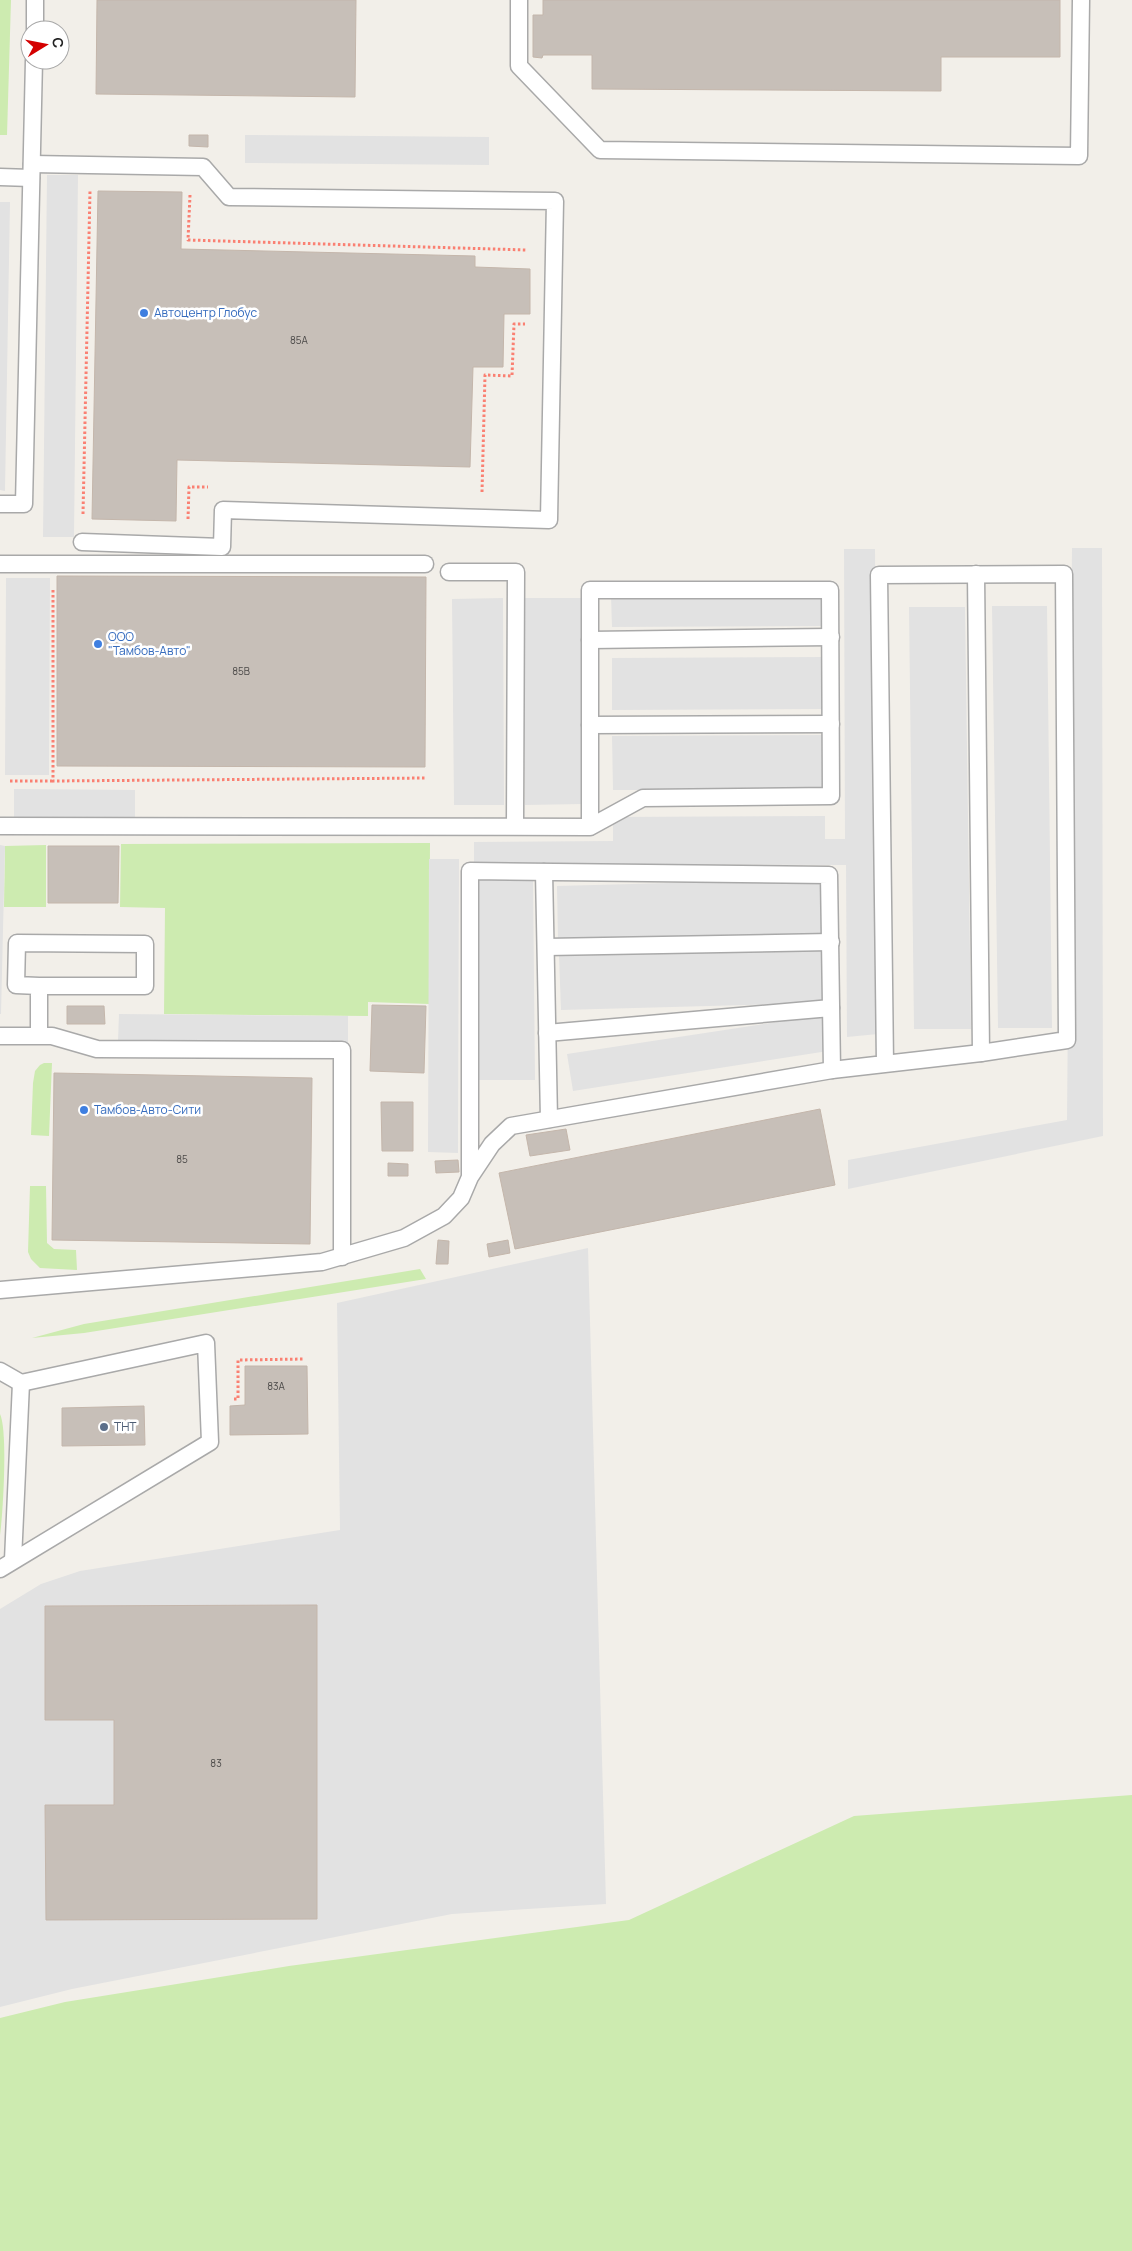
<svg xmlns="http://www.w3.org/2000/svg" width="1132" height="2251" font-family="Manrope,sans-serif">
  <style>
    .grass { fill: #cdebb0 }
    .parking { fill: #e2e2e2; fill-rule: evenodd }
    .building { fill: #c7bfb8; stroke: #c4b6ab }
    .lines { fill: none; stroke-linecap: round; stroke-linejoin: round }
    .lane-casing { stroke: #a9a9a9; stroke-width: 19 }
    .path { stroke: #fa8072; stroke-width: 3; stroke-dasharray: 2.5 2.5; stroke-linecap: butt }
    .lane { stroke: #fff; stroke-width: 16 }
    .shop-dot { fill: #3f7fe0; stroke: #fff; stroke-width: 2 }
    .service-dot { fill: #5c6f8a; stroke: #fff; stroke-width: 2 }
    .labels { text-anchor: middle; stroke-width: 5; stroke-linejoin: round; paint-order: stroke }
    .number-label { font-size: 10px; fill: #4b4948 }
    .shop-label { font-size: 12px; fill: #366cbe; stroke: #fff; text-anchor: start }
    .service-label { font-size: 12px; fill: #4e5e75; stroke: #fff; text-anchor: start }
  </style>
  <rect width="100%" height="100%" fill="#f2efe9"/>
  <g class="grass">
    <path d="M0,0H11L7,135H0Z"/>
    <path d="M430,843L429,1004L368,1002V1016L164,1014L165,908L120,907L121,844Z"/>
    <path d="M46,845V907H4L5,846Z"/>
    <path d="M44,1063H52L49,1136L31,1135L33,1083L35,1071L40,1065Z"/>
    <path d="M30,1186H46L47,1243L54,1249L76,1250L77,1270L40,1268L31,1259L28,1252Z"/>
    <path d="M420,1269L426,1279L84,1333L32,1338L84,1324Z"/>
    <path d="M0,1414C8,1431 3,1513 0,1535Z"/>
    <path d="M1132,1795V2251H0V2018L65,2002L289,1966L629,1920L854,1816Z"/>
  </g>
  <g class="parking">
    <path d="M245,135L489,137V165L245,163Z"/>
    <path d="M47,175H78L74,537H43Z"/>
    <path d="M0,202H10L5,491L0,490Z"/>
    <path d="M1072,548H1102L1103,1136L848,1189V1160L1067,1120Z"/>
    <path d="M844,549H875L878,1034L847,1037L846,865L474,864V842L613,841V817L825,816V839H845Z"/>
    <path d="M6,578H50L49,775H5Z"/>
    <path d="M823,595V626L612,627L611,596Z"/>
    <path d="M503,598L504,805H454L452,599Z"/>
    <path d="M523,598H582L583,804L525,805Z"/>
    <path d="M992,606H1047L1052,1028H998Z"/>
    <path d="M909,607H965L971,1029H914Z"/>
    <path d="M824,657V709L612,710V658Z"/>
    <path d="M824,735V790H613L612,736Z"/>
    <path d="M14,789L135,790V819L14,818Z"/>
    <path d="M0,845L5,846L1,1014H0Z"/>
    <path d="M429,859H459L458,1153L428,1152Z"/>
    <path d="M476,879H533L535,1080H479Z"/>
    <path d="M821,879L823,934L558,941L557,886Z"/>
    <path d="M823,948L825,1003L561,1010L559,956Z"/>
    <path d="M119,1014L348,1016V1043L118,1041Z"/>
    <path d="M823,1015L828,1051L573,1091L567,1054Z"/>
    <path d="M588,1248L606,1904L452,1914L72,1989L0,2007V1609L41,1584L80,1571L340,1530L337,1303ZM316,1605L46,1920V1805H114V1720H45V1606Z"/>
  </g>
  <g class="building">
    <path d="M97,0H356L355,97L96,94Z"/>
    <path d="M543,0H1060V57H941V91L592,89V55H543L542,58L533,57V15H543Z"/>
    <path d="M189,135H208V147L189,146Z"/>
    <path d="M98,191L182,192L181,249L475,256V267L530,269V314H504L503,367H473L470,467L177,460L176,521L92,519Z"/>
    <path d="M57,576L426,577L425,767L57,766Z"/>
    <path d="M48,846H119L118,903H48Z"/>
    <path d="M372,1005L426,1006L424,1073L370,1071Z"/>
    <path d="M67,1006H104L105,1024H67Z"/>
    <path d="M54,1073L312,1078L310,1244L52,1240Z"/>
    <path d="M381,1102H413V1151H382Z"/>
    <path d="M820,1109L835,1185L515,1249L499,1173Z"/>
    <path d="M566,1129L570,1150L530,1156L526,1135Z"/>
    <path d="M458,1160L459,1172L436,1173L435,1161Z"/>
    <path d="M388,1163L408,1164V1176H388Z"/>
    <path d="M438,1240L449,1241L448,1264H436Z"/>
    <path d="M508,1240L510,1253L489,1257L487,1244Z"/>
    <path d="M245,1366H307L308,1434L230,1435V1406L245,1405Z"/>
    <path d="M144,1406L145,1445L62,1446V1408Z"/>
    <path d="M317,1605V1919L46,1920L45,1805H114V1720H45V1606Z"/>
  </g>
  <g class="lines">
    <g class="lane-casing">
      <g id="lane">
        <path d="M519,0V66L600,150L1079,156L1081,0"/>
        <path d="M35,30V0"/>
        <path d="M32,164L203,167L229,197L555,201L549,520L223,510L222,547L82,542"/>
        <path d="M0,177L31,178"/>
        <path d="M0,504H24L34,60"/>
        <path d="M0,564H425"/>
        <path d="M449,572H516L515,826"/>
        <path d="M976,574L981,1053"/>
        <path d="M590,640L831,637"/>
        <path d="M590,725L831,724"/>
        <path d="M0,826L590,827L643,798L831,796L830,590H590V827"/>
        <path d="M544,872L549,1119"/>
        <path d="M546,947L831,942"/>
        <path d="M547,1033L831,1008"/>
        <path d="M39,1035V986L16,985L17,943L145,944V986H39"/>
        <path d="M0,1036H52L97,1049L342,1050V1257"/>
        <path d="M832,1070L981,1053L1067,1040L1064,574L879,575L885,1064"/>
        <path d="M0,1290L322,1262L404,1238L444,1216L461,1198L470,1177V871L829,875L832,1070L511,1126L492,1144L470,1177"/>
        <path d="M0,1371L21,1383L206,1343L210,1442L0,1569"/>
        <path d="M13,1560L21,1383"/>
      </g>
    </g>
    <g class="path">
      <path d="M190,195L188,240L527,250"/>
      <path d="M482,492L485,375L512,376L514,324H525"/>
      <path d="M83,514L90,191"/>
      <path d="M188,519L189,487H208"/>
      <path d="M53,590V781L427,778"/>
      <path d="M10,781H53"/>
      <path d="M234,1399H238V1360L305,1359"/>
    </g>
    <use href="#lane" class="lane"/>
  </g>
  <g class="shop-dot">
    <circle cx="144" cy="313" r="5"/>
    <circle cx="98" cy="644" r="5"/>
    <circle cx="84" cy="1110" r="5"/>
  </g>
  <circle class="service-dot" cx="104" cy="1427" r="5"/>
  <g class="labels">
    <g class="number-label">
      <text x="299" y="344">85А</text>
      <text x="241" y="675">85В</text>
      <text x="182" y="1163">85</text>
      <text x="276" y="1390">83А</text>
      <text x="216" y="1767">83</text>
    </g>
    <g class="shop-label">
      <text x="154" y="317">Автоцентр Глобус</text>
      <text x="108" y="641">ООО<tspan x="108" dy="14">"Тамбов-Авто"</tspan></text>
      <text x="94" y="1114">Тамбов-Авто-Сити</text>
    </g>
    <g class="service-label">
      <text x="114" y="1431">THT</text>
    </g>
  </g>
  <g transform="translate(45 45) rotate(80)"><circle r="24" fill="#ffffff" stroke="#a7a7a7"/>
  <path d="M0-4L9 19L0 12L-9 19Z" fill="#d40000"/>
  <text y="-8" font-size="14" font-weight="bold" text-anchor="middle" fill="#222222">С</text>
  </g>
</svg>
